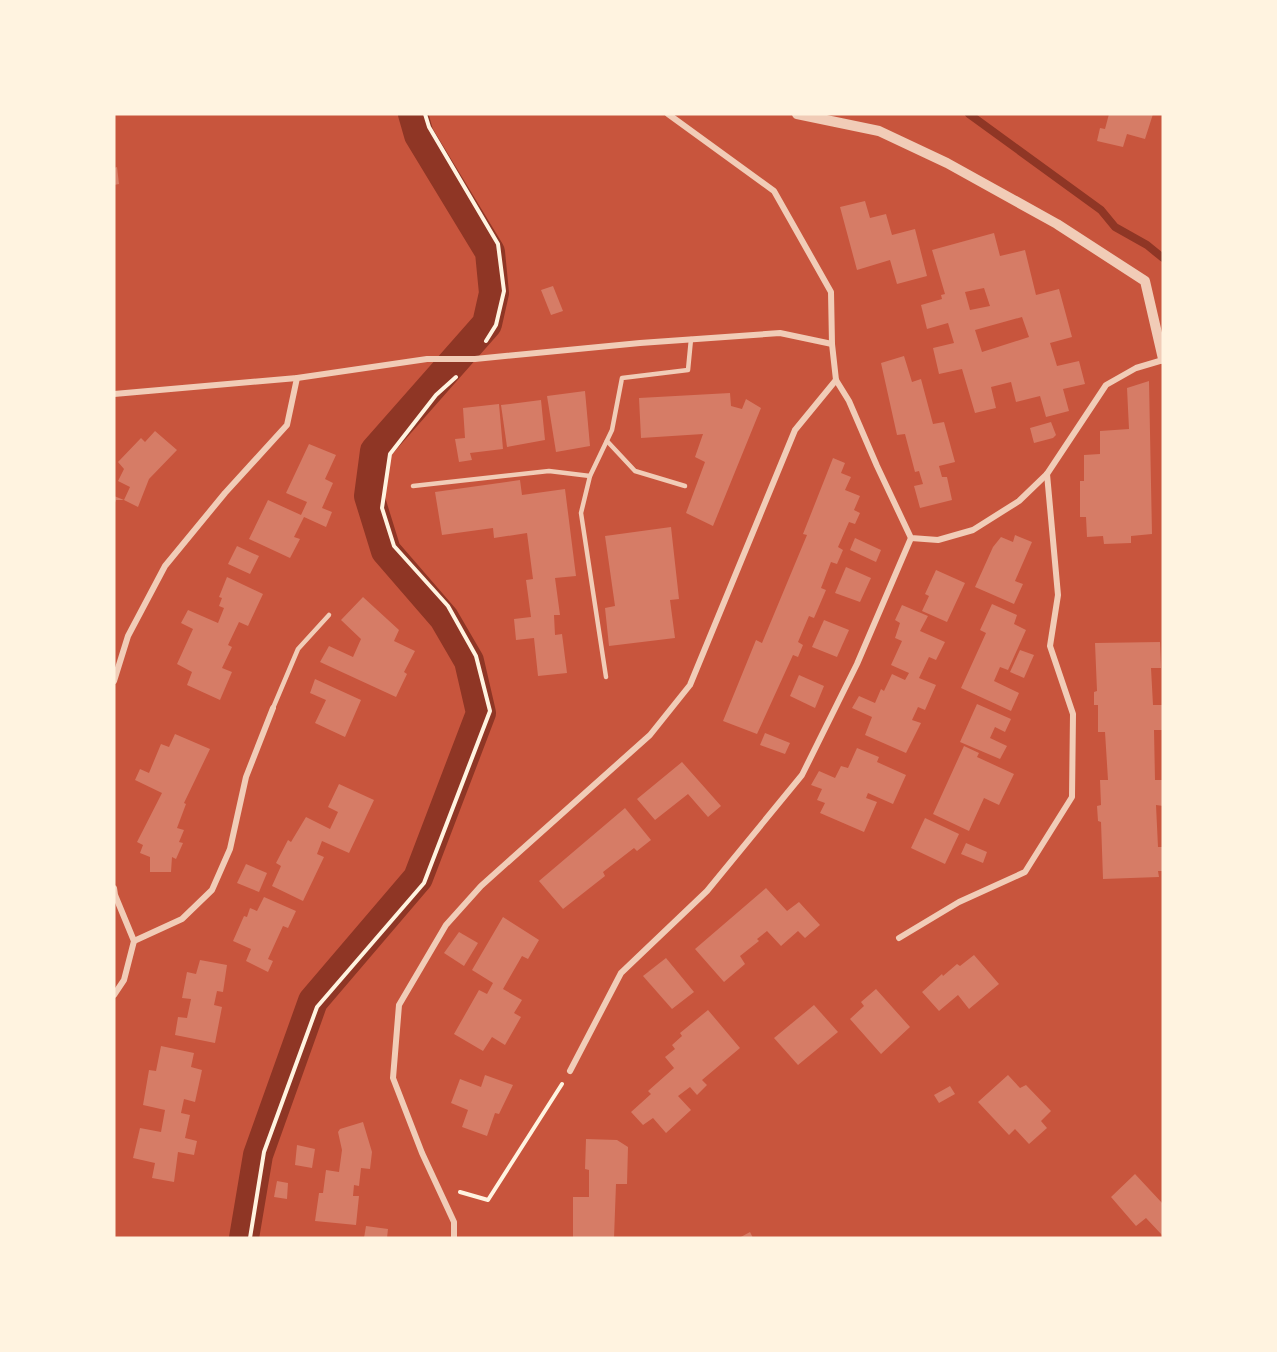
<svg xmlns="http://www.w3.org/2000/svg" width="1277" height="1352" font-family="Helvetica,sans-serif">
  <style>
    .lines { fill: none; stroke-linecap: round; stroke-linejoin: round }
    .stream { stroke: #8f3625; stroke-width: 8 }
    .canal { stroke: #8f3625; stroke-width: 30 }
    .building { fill: #d67c66; fill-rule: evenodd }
    .path { stroke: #fff3e0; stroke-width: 4 }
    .service { stroke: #f1ccb7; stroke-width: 4.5 }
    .minor { stroke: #f1ccb7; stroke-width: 6 }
    .tertiary { stroke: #f1ccb7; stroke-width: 10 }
  </style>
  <rect width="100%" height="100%" fill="#c8553d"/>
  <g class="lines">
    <path class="stream" d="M969,114L1101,210L1115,227L1147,245L1163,258"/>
    <path class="canal" d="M244,1238L258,1155L313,1001L418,878L481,713L469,661L444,618L386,551L369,496L375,451L487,324L494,293L490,252L419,135L413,114"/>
  </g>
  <g class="building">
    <path d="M1109,114H1153L1145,139L1127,134L1123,147L1097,141L1100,128L1105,129Z"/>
    <path d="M117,167L119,184L114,185V168Z"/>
    <path d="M865,201L870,218L886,214L892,235L915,229L927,276L897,284L890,260L857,270L840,207Z"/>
    <path d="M994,233L1000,256L1025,250L1036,295L1059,289L1072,337L1050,343L1057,366L1079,361L1085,384L1063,389L1069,411L1046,417L1040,396L1016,402L1011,382L991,387L996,408L975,413L962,369L939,374L933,348L954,343L948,323L927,329L921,305L942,299L941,295L945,294L932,250ZM984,288L990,306L970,310L965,292ZM1022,317L1029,337L982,352L975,330Z"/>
    <path d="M553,286L563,311L551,315L541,290Z"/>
    <path d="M904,356L912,382L921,379L933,424L944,422L955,462L939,466L942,477H947L952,500L920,508L914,486L923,484L919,471L915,472L905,434L897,435L881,363Z"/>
    <path d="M1149,381L1152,534L1131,536V543L1104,544L1103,536L1087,537L1086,517H1080V481H1084V455L1100,454V431L1129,429L1127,388Z"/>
    <path d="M585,391L590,446L556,452L547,396Z"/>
    <path d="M730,393L731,406L742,409L746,399L761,408L713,526L686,513L705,462L695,457L703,434L641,438L639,398Z"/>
    <path d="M541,400L545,440L507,447L501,405Z"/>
    <path d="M499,404L503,449L470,453L472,460L459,462L455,439L465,438L463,408Z"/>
    <path d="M1051,422L1056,435L1053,438L1034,443L1030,428Z"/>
    <path d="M155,431L177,450L149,479L138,507L124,500H116L114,505V496L124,500L130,487L118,481L124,469L118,462L141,438L145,442Z"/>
    <path d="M309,444L336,455L325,479L333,483L322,508L332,512L326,527L304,517L294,537L300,539L290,558L249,539L268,500L301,515L307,502L286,493Z"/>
    <path d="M833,458L845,463L841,473L851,477L845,490L860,496L854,510L860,513L855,524L849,522L838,547L843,550L837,564L831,562L821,588L826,590L814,618L809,616L798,642L803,645L798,657L793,655L757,734L723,721L756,640L762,643L807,535L803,534Z"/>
    <path d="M520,480L522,495L565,489L576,576L555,578L560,615H554L555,635L562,634L567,673L538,676L534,638L516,640L514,619L531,617L526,580L533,579L527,533L494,538L493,528L442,535L435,492Z"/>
    <path d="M671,527L679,599L670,600L675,638L609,646L605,608L615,606L605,536Z"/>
    <path d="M1015,535L1032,542L1015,581L1023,584L1014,604L975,587L993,547L1001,537L1013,542Z"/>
    <path d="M855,538L881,550L876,562L850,550Z"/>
    <path d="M237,546L259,556L250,574L228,564Z"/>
    <path d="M846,567L871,578L860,602L835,593Z"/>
    <path d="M936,570L965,583L947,622L922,611L929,596L925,594Z"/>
    <path d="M227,577L263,594L248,626L239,622L228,645L232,647L222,668L232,672L220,700L187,685L192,672L177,664L193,629L181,623L188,610L218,623L224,608L219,606L222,598L219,597Z"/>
    <path d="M363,597L399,630L394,641L415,651L404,672L407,674L396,697L320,662L329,646L353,657L361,639L341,620Z"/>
    <path d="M992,604L1017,615L1014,624L1026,630L1008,670L1000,667L994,681L1019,693L1011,711L961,688L986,633L980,630Z"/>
    <path d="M902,605L928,616L920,631L945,642L936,660L929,657L919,678L936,685L925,710L918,707L912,720L921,723L906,753L865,735L872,717L852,708L859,696L875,703L881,689L884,691L892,674L905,680L909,673L891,665L902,641L895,638L900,623L895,620Z"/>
    <path d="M824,620L849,630L837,657L812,647Z"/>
    <path d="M1160,642L1161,668H1151L1153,705H1162L1163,730H1154L1155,780H1163V806L1156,805L1158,847H1163V871H1158L1159,877L1103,879L1101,822L1098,821L1097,806L1101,805L1100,780H1108L1105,732H1098V705H1094V692L1097,691L1095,643Z"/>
    <path d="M1020,650L1034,655L1024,678L1010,672Z"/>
    <path d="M799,675L824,686L815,708L790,696Z"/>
    <path d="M315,679L361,700L345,737L315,723L326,700L310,693Z"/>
    <path d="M977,704L1011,719L1005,732L995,727L990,738L1007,746L1000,759L960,742Z"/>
    <path d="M765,733L790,743L785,754L760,745Z"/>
    <path d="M175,734L210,749L184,803L186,804L177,828L184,830L179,842L183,843L176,859L172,857L171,872H150V857L140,853L143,845L137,842L162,793L135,780L140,769L149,773L161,744L169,747Z"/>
    <path d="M964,746L979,753L977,757L1014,774L999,805L984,798L969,831L933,814Z"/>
    <path d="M857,748L879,757L877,762L906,775L893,804L868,793L866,798L877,802L864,832L820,813L825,803L817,800L822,789L811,785L819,771L835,778L841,766L848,768Z"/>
    <path d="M682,762L721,806L708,817L688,794L655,820L637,799Z"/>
    <path d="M339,784L374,800L349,853L322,841L317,854L324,857L303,901L272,886L281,866L276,863L288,840L291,842L306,817L330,829L338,812L328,807Z"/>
    <path d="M625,808L651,840L637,851L634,848L603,872L605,876L563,909L539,881Z"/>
    <path d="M925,818L959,834L945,864L911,848Z"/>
    <path d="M966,843L987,852L983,863L961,854Z"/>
    <path d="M246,864L267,873L259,892L237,883Z"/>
    <path d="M766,888L787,911L799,902L820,925L805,938L798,931L781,946L767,931L757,939L759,941L740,956L745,964L724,982L695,949Z"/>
    <path d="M264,897L296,911L288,928L283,926L268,959L273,961L268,972L246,961L251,949L233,941L244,916L247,917L250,908L257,911Z"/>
    <path d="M503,917L539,940L528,959L522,956L503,989L522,1000L514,1013L521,1017L505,1045L492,1037L483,1051L454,1034L479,990L487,994L493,983L472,970Z"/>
    <path d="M459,932L478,943L464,966L444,953Z"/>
    <path d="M974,955L999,984L969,1009L958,995L939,1011L922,992L942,974L943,976L957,964L960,966Z"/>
    <path d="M666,958L694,992L672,1009L643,976Z"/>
    <path d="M200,960L227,965L223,992L217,991L214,1005L222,1007L215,1043L175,1035L178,1017L187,1018L191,999L182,998L187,972L196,974Z"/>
    <path d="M876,989L910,1027L881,1054L850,1019L864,1006L861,1002Z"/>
    <path d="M814,1005L838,1032L798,1065L774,1038Z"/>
    <path d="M708,1010L740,1048L702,1080L707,1085L697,1095L690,1087L678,1096L691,1110L666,1133L653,1118L643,1125L631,1112L651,1094L648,1091L674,1068L665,1057L675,1049L672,1045L682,1036L680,1033Z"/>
    <path d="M161,1046L194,1053L191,1067L202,1070L195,1102L184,1099L181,1113L190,1115L185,1138L197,1141L194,1155L178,1152L174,1182L152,1178L155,1163L133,1158L140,1128L161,1132L165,1110L143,1105L149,1070L156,1071Z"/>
    <path d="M485,1075L513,1085L499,1114L495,1113L487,1136L462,1127L468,1110L451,1103L460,1079L481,1087Z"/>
    <path d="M1008,1075L1020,1088L1026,1085L1051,1111L1041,1121L1047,1128L1029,1144L1015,1129L1009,1135L978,1102Z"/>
    <path d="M950,1086L955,1094L939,1103L934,1095Z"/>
    <path d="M363,1122L372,1152L370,1169L361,1168L359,1186L354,1185L353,1196H359L356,1225L315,1221L319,1193H323L326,1170L339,1172L342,1150L338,1132L340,1129Z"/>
    <path d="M586,1139L617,1140L628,1147L627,1184H616L614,1238H573V1197H589V1170L585,1169Z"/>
    <path d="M297,1145L315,1149L312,1168L295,1165Z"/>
    <path d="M1135,1174L1163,1204L1162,1235L1146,1218L1136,1226L1111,1197Z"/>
    <path d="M277,1181L288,1183L287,1199L274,1197Z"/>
    <path d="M366,1226L388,1229L387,1238H364Z"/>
    <path d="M750,1232L753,1238H739Z"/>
  </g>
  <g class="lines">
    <g class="path">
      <path d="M425,114L429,127L498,244L504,291L496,325L486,341"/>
      <path d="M460,1192L488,1200L562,1084"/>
      <path d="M250,1238L264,1152L317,1007L424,883L490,711L476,656L448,606L394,546L382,508L390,454L436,395L456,377"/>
    </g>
    <g class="service">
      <path d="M607,441L635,471L685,486"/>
      <path d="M413,486L549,471L590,476"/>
      <path d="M606,677L581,513L590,476L612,430L622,378L688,370L691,339"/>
      <path d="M273,708L298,649L329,615"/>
    </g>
    <g class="minor">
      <path d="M668,114L774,191L831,292L832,344L836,380L849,401L877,466L911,538L938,540L973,530L1019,501L1047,474L1106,385L1136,368L1163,360"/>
      <path d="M114,394L297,378L427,359H475L640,343L780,333L832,344"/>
      <path d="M114,681L128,636L165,566L225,493L287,425L297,378"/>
      <path d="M114,888L115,895L134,941L124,980L114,995"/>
      <path d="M899,938L959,902L1025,872L1072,797L1073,714L1050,646L1058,595L1047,474"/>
      <path d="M134,941L182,919L212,890L230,849L246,777L273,708"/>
      <path d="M570,1071L621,973L707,891L802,775L857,664L911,538"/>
      <path d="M454,1238V1222L422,1153L393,1078L399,1005L446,925L481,886L650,735L690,685L795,430L836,380"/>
    </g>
    <path class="tertiary" d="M797,114L879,131L947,163L1057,224L1145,281L1163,359"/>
  </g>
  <rect width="1277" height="1352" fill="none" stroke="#fff3e0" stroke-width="231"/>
</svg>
